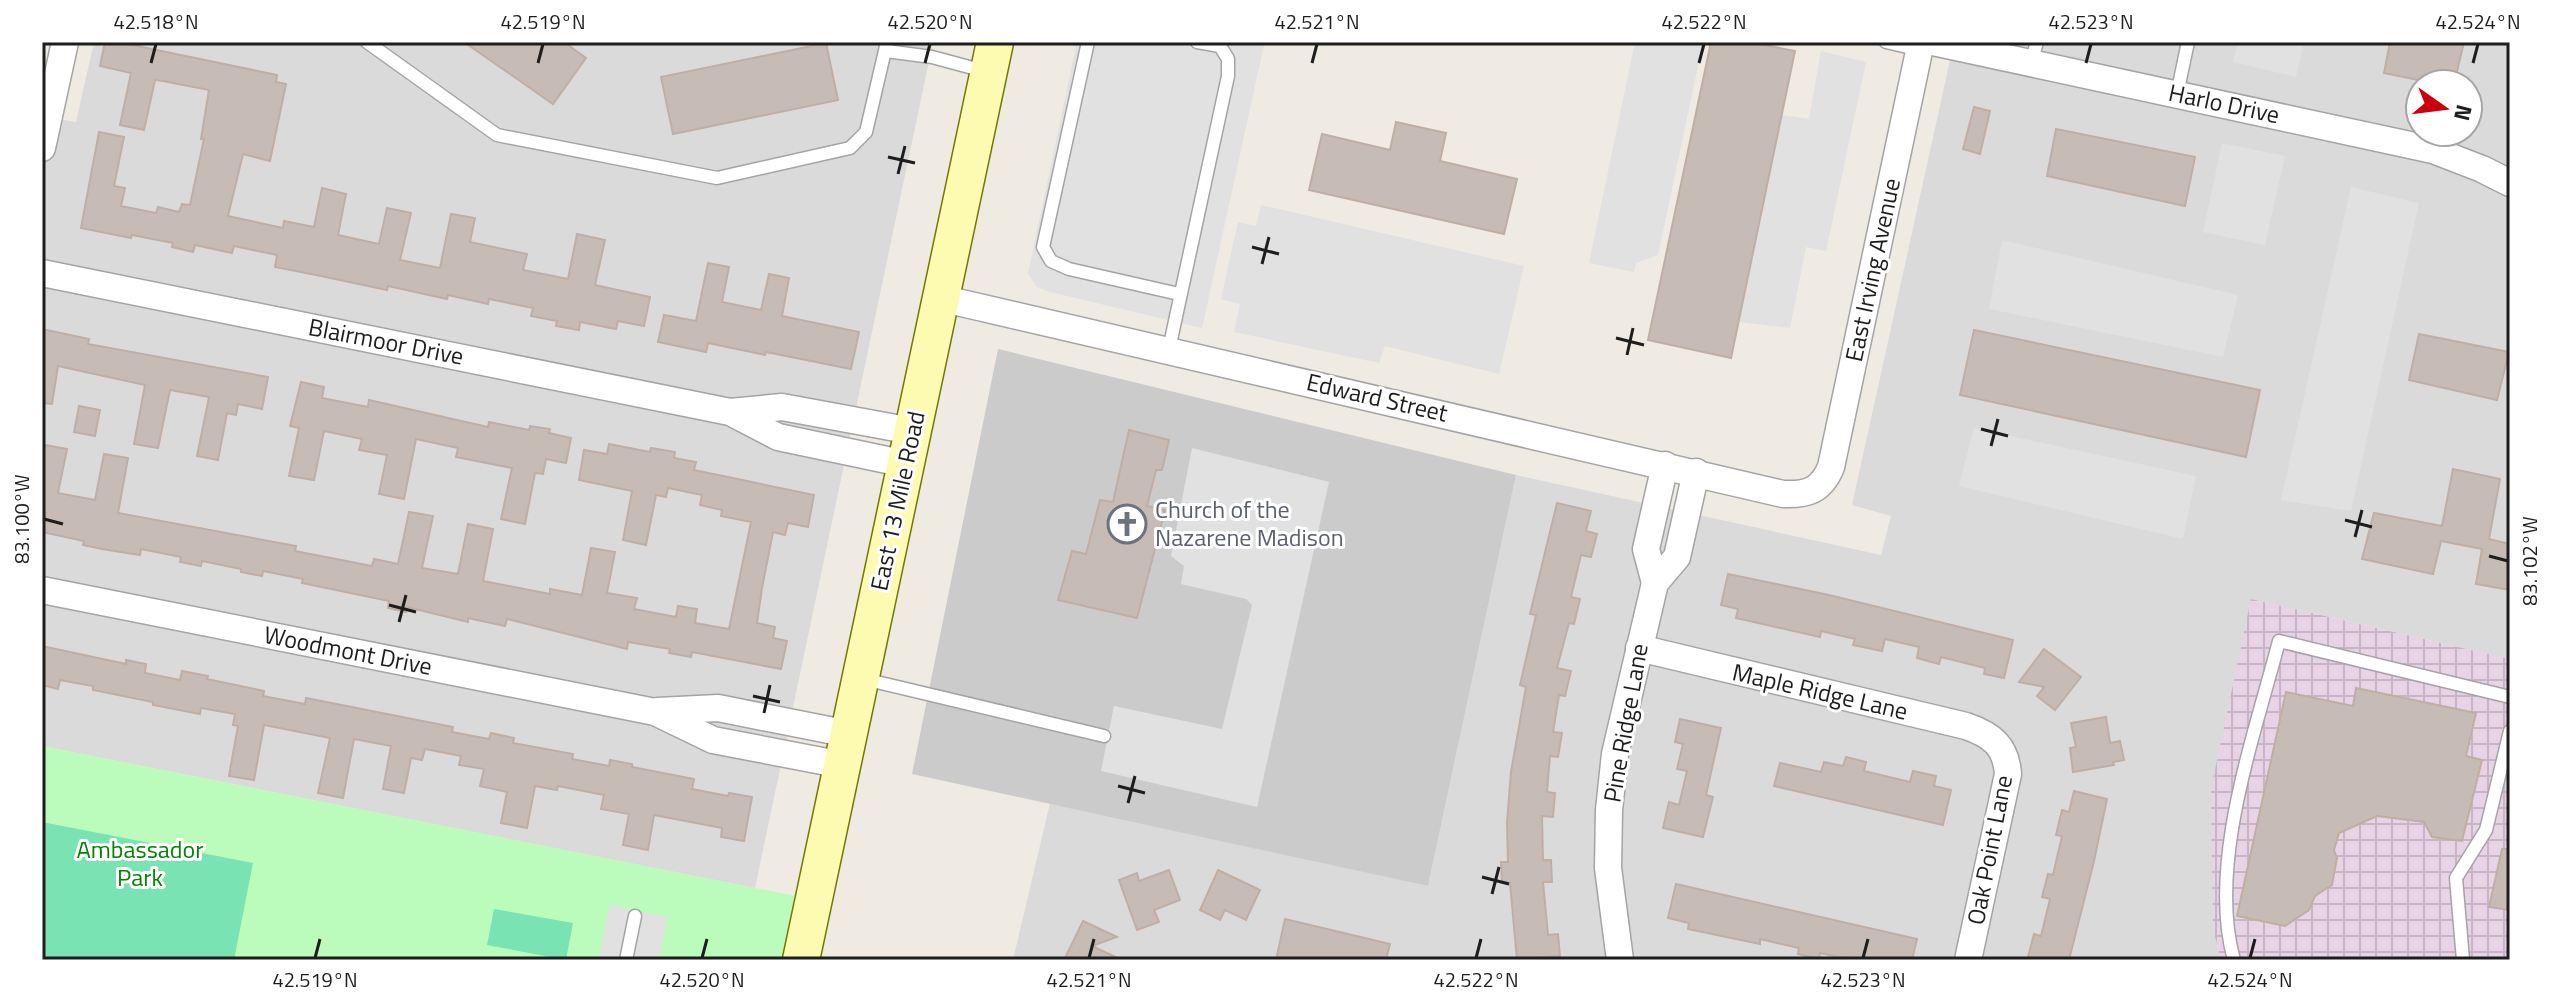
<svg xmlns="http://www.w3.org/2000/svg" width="2552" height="1002" font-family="'Titillium Web',sans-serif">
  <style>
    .residential { fill: #dbdada; fill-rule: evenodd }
    .industrial { fill: url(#industrial-grid) }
    .religious { fill: #cbcbcb }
    .park { fill: #bbfcbc }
    .pitch { fill: #7ae3b3 }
    .parking { fill: #e1e1e1 }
    .building { fill: #c7bbb5; stroke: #c1aea3; stroke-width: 2 }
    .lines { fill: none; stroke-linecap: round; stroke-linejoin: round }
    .lane-casing { stroke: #a4a4a4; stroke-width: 15 }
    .street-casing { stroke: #a4a4a4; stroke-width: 29 }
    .secondary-casing { stroke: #737800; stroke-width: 39 }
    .lane { stroke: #fff; stroke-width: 12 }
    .street { stroke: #fff; stroke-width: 26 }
    .secondary { stroke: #fdfbb2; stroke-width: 36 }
    .ticks { fill: none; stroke: #1d1d1d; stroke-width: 3 }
    .labels { text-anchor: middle; stroke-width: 6; stroke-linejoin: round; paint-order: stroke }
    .street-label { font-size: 24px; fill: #1d1d1d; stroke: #fff }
    .worship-label { font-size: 24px; fill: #5b616d; stroke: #fff; text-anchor: start }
    .park-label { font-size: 24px; fill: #058106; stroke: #fff }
    .neatline { fill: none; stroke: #1d1d1d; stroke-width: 3 }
    .ticks-label { font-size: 20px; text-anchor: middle; fill: #1d1d1d }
  </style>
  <defs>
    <pattern id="industrial-grid" width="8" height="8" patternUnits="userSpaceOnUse" patternTransform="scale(2)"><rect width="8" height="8" fill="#e8d3e6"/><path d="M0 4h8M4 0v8" fill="none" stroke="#c7b5c5"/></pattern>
  </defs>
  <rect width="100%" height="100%" fill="#efeae2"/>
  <g class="residential">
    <path d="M94,42H933L755,888L42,746V116L76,122Z"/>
    <path d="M1954,42H2510V659L2251,599L2213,929L2221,960H1013L1050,803L1428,886L1516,475L1881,555L1891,516L1852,505ZM2420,84H2468V132H2420Z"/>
  </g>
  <path class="industrial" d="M2251,599L2510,659V960H2221L2213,929L2211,789Z"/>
  <path class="religious" d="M998,349L1516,475L1428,886L912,774Z"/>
  <path class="park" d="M42,746L811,899L798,960H42Z"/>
  <g class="pitch">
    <path d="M42,822L253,863L234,960H42Z"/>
    <path d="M494,909L573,923L566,960L487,945Z"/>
  </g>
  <g class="parking">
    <path d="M1077,42H1251L1264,45L1202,328L1050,292L1037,287L1028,274Z"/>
    <path d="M1635,42H1703L1658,255L1636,263L1634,272L1589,263Z"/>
    <path d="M2238,42H2304L2296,77L2233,62Z"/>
    <path d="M1821,51L1866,62L1826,251L1806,247L1790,328L1738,322L1782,115L1809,119Z"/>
    <path d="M2222,143L2285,156L2265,245L2203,232Z"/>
    <path d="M2351,187L2419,203L2351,511L2281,500Z"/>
    <path d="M1261,205L1524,266L1499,374L1385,346L1379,363L1234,332L1240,304L1221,299L1238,222L1256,226Z"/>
    <path d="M2002,240L2238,295L2223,357L1989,309Z"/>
    <path d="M1974,428L2196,476L2183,539L1959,486Z"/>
    <path d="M1192,448L1329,482L1257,807L1101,771L1114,706L1222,729L1252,605L1246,599L1181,584L1184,566L1171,556Z"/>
    <path d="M610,905L667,917L659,960H598Z"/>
  </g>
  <g class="building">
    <path d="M105,42H118L277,75L276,82L286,84L270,161L243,154L228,216L283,228L284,221L314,227L322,188L346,194L338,235L379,244L387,208L411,213L400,260L440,268L451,214L475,218L470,242L527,254L523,270L568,279L577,234L605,240L595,285L650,297L644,326L618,321L616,329L580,322L579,330L556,326L557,321L531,316L533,308L489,299L488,304L448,295L447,299L388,286L387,290L321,276L275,267L277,255L234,246L232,253L195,245L193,252L172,247L173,243L132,235L131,238L81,228L99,132L124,137L114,186L125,188L121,206L156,213L158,207L179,212L182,204L190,205L204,139H201L209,90L163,81L155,80L144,130L120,125L131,73L100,66Z"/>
    <path d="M464,42H564L586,58L553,104Z"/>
    <path d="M1711,42H1749L1795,51L1731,358L1648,340Z"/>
    <path d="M2390,42H2464L2454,84H2437L2384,73Z"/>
    <path d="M826,43L838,100L673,134L661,77Z"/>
    <path d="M1974,107L1990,111L1980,154L1963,149Z"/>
    <path d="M1396,122L1446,133L1440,161L1517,179L1504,234L1309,190L1322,134L1390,150Z"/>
    <path d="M2056,129L2195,157L2185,206L2047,176Z"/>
    <path d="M708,263L729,267L722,302L761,310L769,274L789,278L782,316L859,332L851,369L766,352L765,355L708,343L706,352L658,342L664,315L696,321Z"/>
    <path d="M42,329L89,339L88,344L268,377L262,409L238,404L236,415L227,413L218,460L197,456L209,397L170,390L158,448L134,444L145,385L58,366L52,404L42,403Z"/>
    <path d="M1974,330L2260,390L2246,457L1960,395Z"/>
    <path d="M2419,334L2509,352L2497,400L2409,380Z"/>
    <path d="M301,382L324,387L322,398L368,407L369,400L488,427L489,422L529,430L530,426L550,429L549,433L571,438L566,463L546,459L543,474L535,473L525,524L501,519L512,468L456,457L458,448L416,439L404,499L379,494L387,455L359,450L362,439L324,431L314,480L289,476L299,428L290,426Z"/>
    <path d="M79,406L100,410L95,436L74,432Z"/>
    <path d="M1129,430L1169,440L1162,470H1156L1147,506L1165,510L1137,618L1058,600L1072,551L1086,554L1100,500L1113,502Z"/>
    <path d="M609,444L650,452L651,448L675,452L674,458L696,462L694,470L814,495L808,527L788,523L785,535L773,532L762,588L757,623L775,627L773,638L787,641L781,669L692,652L691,657L669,653L670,649L628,642L627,649L507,619L505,626L468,618V622L407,607L406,612L388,608L389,601L302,583L303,579L263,571L262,576L241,572V569L202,561L201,566L180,562L181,557L141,549L140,555L102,549L83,545L84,541L42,532V462L45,445L67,449L58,493L95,500L104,454L128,458L118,513L296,546L295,551L372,566L374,559L398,564L409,512L433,516L422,568L458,574L468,524L493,529L483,581L550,594V589L582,595L591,548L615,552L607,593L637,598L634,609L676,617L678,606L697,609L695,623L729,629L751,522L721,516L722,510L700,505L702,495L668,488L666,497L656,495L646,545L623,540L632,491L579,480L584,450L607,454Z"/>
    <path d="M2453,469L2500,479L2489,539L2510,544V590L2476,584L2482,549L2441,541L2433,574L2362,559L2374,513L2442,526Z"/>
    <path d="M1557,503L1591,511L1586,531L1597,534L1591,557L1581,555L1571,597L1580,599L1574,624L1569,623L1557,668L1571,671L1565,696L1559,695L1553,732L1562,733L1558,757L1550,756L1547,792L1555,793L1553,817L1542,816L1543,860H1551L1552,882H1543L1548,935L1558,934L1560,956L1517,960L1510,883L1502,881L1501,862H1508L1507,823L1511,772L1526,687L1520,685L1536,615L1530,614Z"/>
    <path d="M1728,574L1829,595L2013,640L2004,678L1984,674L1985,668L1941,657L1939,664L1917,658L1919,647L1885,639L1882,651L1853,645L1855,639L1821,631L1820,637L1736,618L1738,609L1721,605Z"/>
    <path d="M42,646L126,664V660L146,664L145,673L180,680L182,671L208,676L207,679L264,691L263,696L305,704L306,698L453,727L452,732L489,739L491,733L514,738L513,743L573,754L572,759L609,766L610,760L632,764V767L694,779L692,789L728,796L729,793L752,797L744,841L721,837L722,828L654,815L648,850L623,845L629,814L601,809L604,795L558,786L557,790L535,786L527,828L501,823L507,792L480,786L484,769L459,765L461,756L425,749L422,760L411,758L404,793L383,789L391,746L354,739L343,798L318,793L330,738L264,725L254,780L229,776L238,726L233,725L235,714L201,708L200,714L153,705V702L93,690V686L60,680L58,689L42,685Z"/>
    <path d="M2044,649L2081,677L2055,710L2037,696L2044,687L2019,682Z"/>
    <path d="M2356,688L2476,713L2466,756L2482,760L2462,841L2432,837L2424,822L2377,816L2339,833L2334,850L2337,858L2332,885L2315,896L2309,910L2285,926L2237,916L2286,692L2353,706Z"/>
    <path d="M2106,717L2110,743L2120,741L2124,760L2113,762L2114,765L2073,772L2070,748L2076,747L2071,723Z"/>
    <path d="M1680,719L1721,728L1706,795L1713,797L1703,837L1663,828L1669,802L1679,805L1687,771L1677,769L1683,744L1675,742Z"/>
    <path d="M1846,757L1866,762L1864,771L1910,782L1913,771L1936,776L1934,786L1951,790L1943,825L1774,786L1780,763L1821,772L1824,762L1843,766Z"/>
    <path d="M2074,791L2107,799L2094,861L2069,960H2040L2028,957L2034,934L2041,936L2050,899L2042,897L2048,874L2053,875L2062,836L2056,835L2062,810L2069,812Z"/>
    <path d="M2502,849H2510V910L2489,907Z"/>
    <path d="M1169,870L1180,900L1154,910L1159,922L1137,930L1119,880L1137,873L1139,881Z"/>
    <path d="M1218,870L1260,890L1246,920L1225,910L1220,920L1200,910Z"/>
    <path d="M1676,884L1917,939L1912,960H1851L1820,953L1819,959L1798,954L1799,948L1760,939V944L1688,929L1689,923L1668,918Z"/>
    <path d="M1285,919L1390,944L1386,960H1276Z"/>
    <path d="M1083,921L1117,937L1092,946L1122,960H1064Z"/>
  </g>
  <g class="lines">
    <g class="lane-casing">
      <g id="lane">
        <path d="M367,42L497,135L717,178L850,148L866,132L887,42"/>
        <path d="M1088,42L1043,247L1051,261L1069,269L1179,294"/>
        <path d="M1886,42L1920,50"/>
        <path d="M886,51L932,57L984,71"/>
        <path d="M2031,63L2037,42"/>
        <path d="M2177,94L2188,42"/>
        <path d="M1169,349L1228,76V59L1220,46L1197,42"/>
        <path d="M864,679L1104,736"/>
        <path d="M626,960L635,916"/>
        <path d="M2234,960C2207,865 2255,734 2279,641L2510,697"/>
        <path d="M2463,960L2456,878L2486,830L2510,731"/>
      </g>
    </g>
    <g class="street-casing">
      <g id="street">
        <path d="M1933,42L2433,150L2482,169L2510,183"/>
        <path d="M42,148L65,42"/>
        <path d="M42,273L730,412L778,437L906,464"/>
        <path d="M940,298L1783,494C1807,495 1821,491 1831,467L1921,42"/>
        <path d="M730,412L782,407L912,431"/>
        <path d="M1655,583L1646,549L1665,465"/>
        <path d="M42,590L655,712L713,740L843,765"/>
        <path d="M1639,648L1966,726C1992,735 2006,746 2008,774L1968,960"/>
        <path d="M658,711L718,708L849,734"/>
        <path d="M1620,960L1608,868L1609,810L1615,754L1655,583L1677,557L1696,472"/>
      </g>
    </g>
    <g class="secondary-casing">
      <path id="secondary" d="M801,960L995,42"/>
    </g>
    <use href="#lane" class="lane"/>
    <use href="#street" class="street"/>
    <use href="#secondary" class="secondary"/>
  </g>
  <path class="ticks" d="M151,63L156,44M538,63L543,44M925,63L930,44M1312,63L1317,44M1699,63L1704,44M2086,63L2091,44M2473,63L2478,44M888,157L915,163M898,174L905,146M1252,247L1279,254M1262,264L1269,237M1616,338L1644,345M1627,355L1633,328M1981,429L2008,436M1991,446L1998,419M44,519L63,524M2345,520L2372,527M2355,537L2362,510M2489,556L2508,561M389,605L416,612M399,622L406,595M753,696L780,702M764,713L770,685M1118,786L1145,793M1128,803L1135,776M1482,877L1509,884M1492,894L1499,867M315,958L320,939M702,958L707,939M1089,958L1094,939M1476,958L1481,939M1863,958L1868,939M2250,958L2255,939"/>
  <defs>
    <g id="church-ring" transform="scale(2)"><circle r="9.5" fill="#fff" stroke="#6b7280" stroke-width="1.5"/><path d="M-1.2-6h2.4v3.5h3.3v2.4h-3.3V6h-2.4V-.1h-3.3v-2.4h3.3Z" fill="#6b7280"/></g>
  </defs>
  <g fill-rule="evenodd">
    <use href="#church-ring" x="1127" y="524"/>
  </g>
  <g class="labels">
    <g class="street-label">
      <text transform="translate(2224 104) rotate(12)" y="8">Harlo Drive</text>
      <text transform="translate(1873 270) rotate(-78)" y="8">East Irving Avenue</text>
      <text transform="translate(386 342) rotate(11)" y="8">Blairmoor Drive</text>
      <text transform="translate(1377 398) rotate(13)" y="8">Edward Street</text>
      <text transform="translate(898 501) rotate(-78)" y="8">East 13 Mile Road</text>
      <text transform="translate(348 651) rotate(11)" y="8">Woodmont Drive</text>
      <text transform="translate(1820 692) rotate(13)" y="8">Maple Ridge Lane</text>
      <text transform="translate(1626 723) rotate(-80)" y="8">Pine Ridge Lane</text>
      <text transform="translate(1990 850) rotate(-79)" y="8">Oak Point Lane</text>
    </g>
    <g class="worship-label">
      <text x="1155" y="518">Church of the<tspan x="1155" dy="28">Nazarene Madison</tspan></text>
    </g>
    <g class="park-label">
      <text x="140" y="858">Ambassador<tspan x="140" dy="28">Park</tspan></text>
    </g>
  </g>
  <rect width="2552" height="1002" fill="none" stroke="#ffffff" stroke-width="88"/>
  <g transform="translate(2444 108) rotate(104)"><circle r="38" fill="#ffffff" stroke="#a5a5a5" stroke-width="2"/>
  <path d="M0-6L14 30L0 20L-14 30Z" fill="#ca000f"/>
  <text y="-12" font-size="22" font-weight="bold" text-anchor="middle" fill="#1d1d1d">N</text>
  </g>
  <rect x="44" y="44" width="2464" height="914" class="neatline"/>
  <g class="ticks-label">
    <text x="156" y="29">42.518°N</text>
    <text x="543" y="29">42.519°N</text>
    <text x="930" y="29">42.520°N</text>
    <text x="1317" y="29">42.521°N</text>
    <text x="1704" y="29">42.522°N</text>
    <text x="2091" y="29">42.523°N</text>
    <text x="2478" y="29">42.524°N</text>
    <text transform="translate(22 519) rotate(-90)" y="7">83.100°W</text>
    <text transform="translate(2530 561) rotate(-90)" y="7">83.102°W</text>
    <text x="315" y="987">42.519°N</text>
    <text x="702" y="987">42.520°N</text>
    <text x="1089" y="987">42.521°N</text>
    <text x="1476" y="987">42.522°N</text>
    <text x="1863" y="987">42.523°N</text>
    <text x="2250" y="987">42.524°N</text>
  </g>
</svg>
